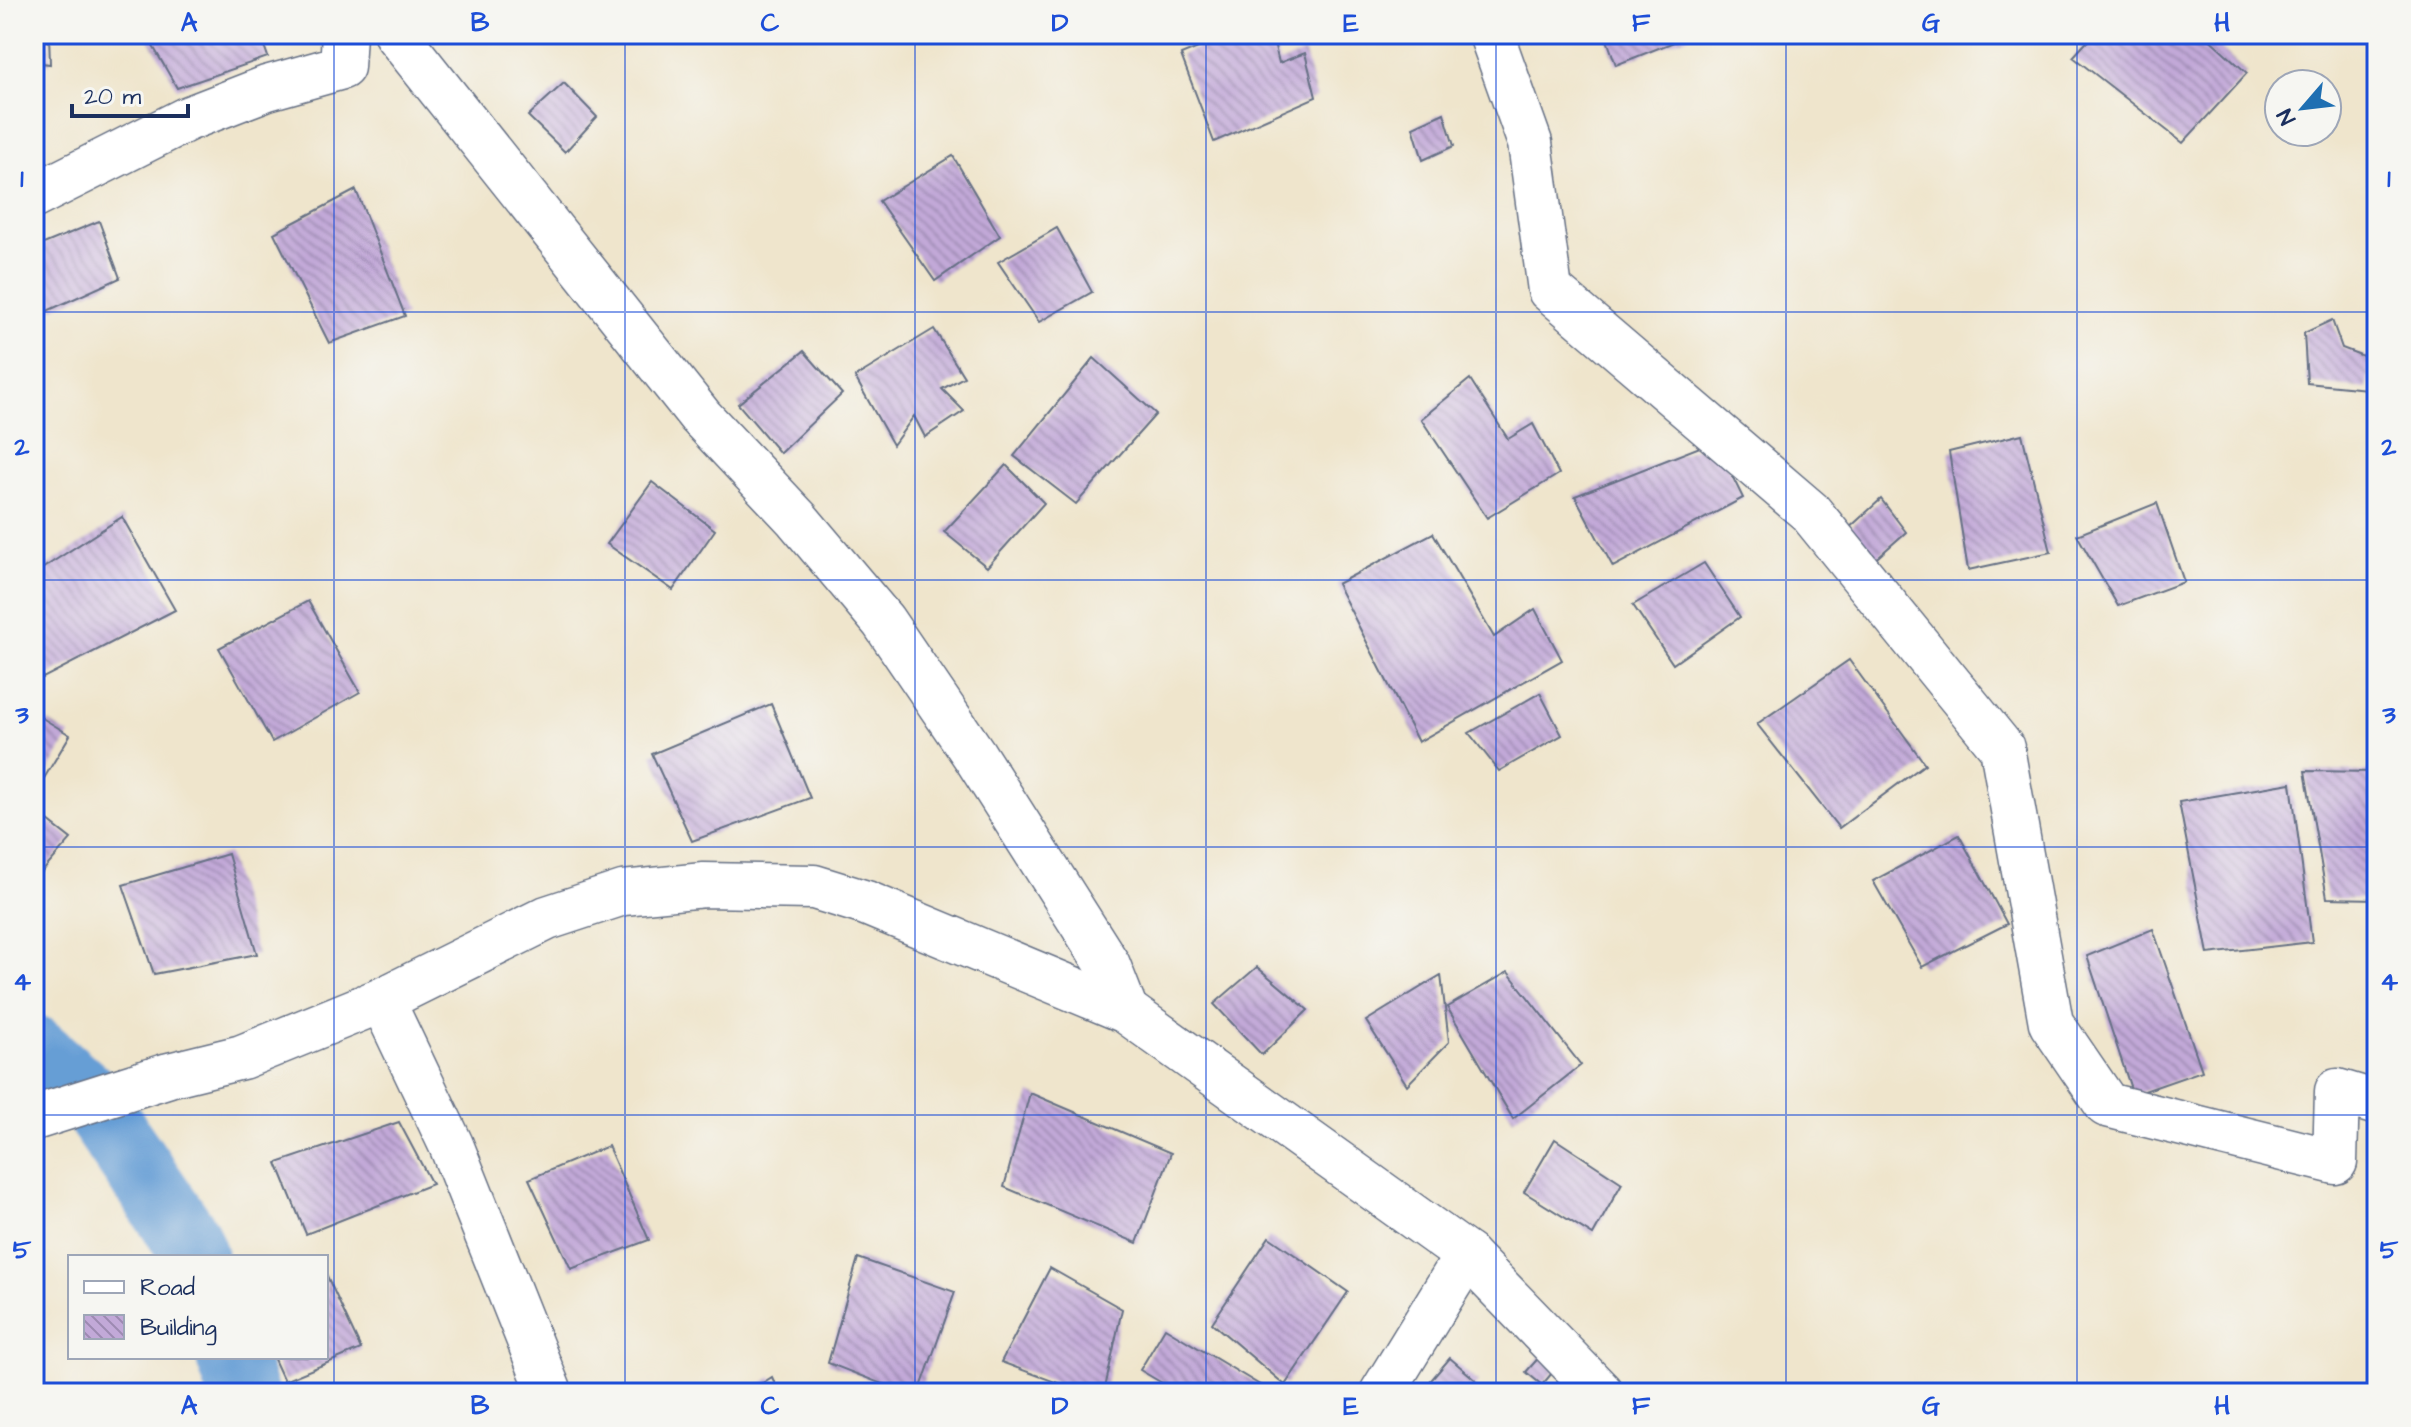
<svg xmlns="http://www.w3.org/2000/svg" width="2411" height="1427" font-family="'Architects Daughter',sans-serif">
  <style>
    .lines { fill: none; stroke-linecap: round; stroke-linejoin: round }
    .river { stroke: #669ed5; stroke-width: 70 }
    .building { fill: url(#building-back-hatch) }
    .minor-casing { stroke: #656f84; stroke-width: 47 }
    .minor { stroke: #fff; stroke-width: 44 }
    .grid { fill: none; stroke: #1d4ed8; stroke-width: 2; stroke-opacity: 0.55 }
    .neatline { fill: none; stroke: #1d4ed8; stroke-width: 3 }
    .grid-label { font-size: 26px; text-anchor: middle; font-weight: bold; fill: #1d4ed8 }
  </style>
  <defs>
    <pattern id="building-back-hatch" width="6" height="6" patternUnits="userSpaceOnUse" patternTransform="scale(2)"><rect width="6" height="6" fill="#c2a9d8"/><path d="M-1 5l2 2M0 0l6 6M5-1l2 2" fill="none" stroke="#9d8ab2"/></pattern>
  </defs>
  <rect width="100%" height="100%" fill="#f6f6f2"/>
  <filter id="ink" filterUnits="userSpaceOnUse"><feTurbulence type="fractalNoise" baseFrequency=".0125" numOctaves="2"/><feDisplacementMap in="SourceGraphic" scale="16" xChannelSelector="R" yChannelSelector="G"/><feConvolveMatrix kernelMatrix="1 2 1 2 8 2 1 2 1" color-interpolation-filters="sRGB"/></filter>
  <filter id="wash" filterUnits="userSpaceOnUse"><feTurbulence type="fractalNoise" baseFrequency=".006" numOctaves="4" result="noise"/><feDisplacementMap in="SourceGraphic" scale="32" xChannelSelector="R" yChannelSelector="G"/><feGaussianBlur stdDeviation="1.8" result="paint"/><feColorMatrix in="noise" values="0 0 0 0 0 0 0 0 0 0 0 0 0 0 0 0 0 1.4 0 .05"/><feComposite in="paint" operator="in"/></filter>
  <g filter="url(#wash)">
    <rect width="100%" height="100%" fill="#efe5cc"/>
    <g class="lines">
      <g class="river">
        <path d="M34,1050L91,1100L185,1237L193,1257"/>
        <path d="M231,1357L243,1393"/>
      </g>
    </g>
    <g id="blocks">
      <g class="building">
        <path d="M34,34H49L50,64L34,62Z"/>
        <path d="M146,34H260L268,57L177,88Z"/>
        <path d="M1232,34H1272L1279,63L1305,53L1316,97L1214,142L1181,55Z"/>
        <path d="M1605,34H1694L1616,65Z"/>
        <path d="M2094,34H2204L2247,73L2183,143L2073,57Z"/>
        <path d="M564,83L597,117L565,152L528,116Z"/>
        <path d="M1444,113L1454,146L1423,160L1413,127Z"/>
        <path d="M953,156L1000,236L935,281L879,201Z"/>
        <path d="M356,190L405,316L329,343L274,233Z"/>
        <path d="M99,221L120,278L34,317V248Z"/>
        <path d="M1057,228L1092,292L1039,322L998,262Z"/>
        <path d="M2332,320L2342,348L2371,359L2367,389L2307,383L2304,333Z"/>
        <path d="M934,329L964,377L942,389L964,411L925,437L914,416L893,445L855,377Z"/>
        <path d="M804,351L842,394L780,453L738,404Z"/>
        <path d="M1094,358L1156,414L1076,504L1014,456Z"/>
        <path d="M1470,379L1508,439L1533,424L1559,474L1487,518L1421,419Z"/>
        <path d="M2022,434L2051,552L1968,570L1949,452Z"/>
        <path d="M1715,441L1743,498L1613,567L1575,496Z"/>
        <path d="M1006,465L1044,503L987,567L944,532Z"/>
        <path d="M652,482L715,530L673,590L607,544Z"/>
        <path d="M1881,499L1906,532L1870,564L1847,530Z"/>
        <path d="M2157,503L2184,582L2118,606L2077,535Z"/>
        <path d="M122,517L175,610L43,678L34,659V574Z"/>
        <path d="M1433,533L1494,637L1535,609L1562,660L1418,742L1337,584Z"/>
        <path d="M1704,563L1740,617L1673,664L1633,605Z"/>
        <path d="M308,601L360,692L272,742L219,648Z"/>
        <path d="M1849,660L1925,764L1839,828L1757,724Z"/>
        <path d="M1540,693L1562,735L1499,771L1469,733Z"/>
        <path d="M771,704L810,798L692,841L652,754Z"/>
        <path d="M34,713L70,735L40,785L34,782Z"/>
        <path d="M2305,771L2377,772V899L2327,898Z"/>
        <path d="M2291,783L2312,942L2208,954L2179,802Z"/>
        <path d="M34,810L71,839L34,881Z"/>
        <path d="M1959,835L2007,924L1922,967L1873,881Z"/>
        <path d="M228,854L257,954L154,974L123,885Z"/>
        <path d="M2153,929L2202,1071L2133,1095L2087,956Z"/>
        <path d="M1257,967L1308,1010L1262,1055L1214,1004Z"/>
        <path d="M1508,972L1581,1065L1513,1119L1447,1007Z"/>
        <path d="M1441,975L1449,1042L1407,1085L1366,1021Z"/>
        <path d="M1030,1093L1171,1153L1137,1243L1004,1187Z"/>
        <path d="M399,1122L432,1184L306,1234L277,1163Z"/>
        <path d="M1555,1139L1622,1183L1593,1235L1524,1192Z"/>
        <path d="M608,1146L649,1240L571,1269L529,1179Z"/>
        <path d="M1269,1237L1348,1292L1285,1385L1212,1323Z"/>
        <path d="M858,1258L955,1292L919,1393H905L828,1363Z"/>
        <path d="M1050,1268L1122,1309L1104,1393H1085L1001,1362Z"/>
        <path d="M326,1274L361,1349L284,1381L273,1357H326Z"/>
        <path d="M1165,1328L1273,1393H1179L1140,1370Z"/>
        <path d="M1542,1354L1557,1367L1542,1385L1526,1372Z"/>
        <path d="M1450,1358L1478,1382L1470,1393H1436L1427,1385Z"/>
        <path d="M772,1377L779,1393H747Z"/>
      </g>
    </g>
  </g>
  <g filter="url(#ink)">
    <use href="#blocks" fill-opacity="0" stroke="#656f84" stroke-width="2"/>
    <g class="lines">
      <g class="minor-casing">
        <g id="minor">
          <path d="M396,34L700,416L797,519L883,621L975,756L1108,965L1126,1011"/>
          <path d="M1491,34L1530,143L1550,290L1810,512L2002,748L2051,1023L2107,1105L2335,1162L2337,1091L2377,1103"/>
          <path d="M34,196L187,119L267,88L342,67L344,34"/>
          <path d="M382,1000L451,1145L550,1393"/>
          <path d="M34,1118L169,1075L242,1057L382,1000L547,918L623,893L704,885L814,887L866,903L1126,1011L1467,1255L1601,1393"/>
          <path d="M1382,1393L1467,1255"/>
        </g>
      </g>
      <use href="#minor" class="minor"/>
    </g>
  </g>
  <path class="grid" d="M334,34V1393M625,34V1393M915,34V1393M1206,34V1393M1496,34V1393M1786,34V1393M2077,34V1393M34,312H2377M34,580H2377M34,847H2377M34,1115H2377"/>
  <rect width="2411" height="1427" fill="none" stroke="#f6f6f2" stroke-width="88"/>
  <rect x="68" y="1255" width="260" height="104" fill="#f6f6f2" stroke="#9ea6b7" stroke-width="2"/>
  <rect x="84" y="1281" width="40" height="12" fill="#ffffff" stroke="#9ea6b7" stroke-width="2"/>
  <text x="140" y="1295" font-size="24" fill="#1b2f5e">Road</text>
  <rect x="84" y="1315" width="40" height="24" fill="url(#building-back-hatch)" stroke="#9ea6b7" stroke-width="2"/>
  <text x="140" y="1335" font-size="24" fill="#1b2f5e">Building</text>
  <g transform="translate(2303 108) rotate(242)"><circle r="38" fill="#f6f6f2" stroke="#9ea6b7" stroke-width="2"/>
  <path d="M0-6L14 30L0 20L-14 30Z" fill="#1f6fb2"/>
  <text y="-12" font-size="22" font-weight="bold" text-anchor="middle" fill="#1b2f5e">N</text>
  </g>
  <path d="M72 104v12h116v-12" fill="none" stroke="#1b2f5e" stroke-width="4"/>
  <text x="84" y="104" font-size="24" fill="#1b2f5e" stroke="#f6f6f2" stroke-width="6" paint-order="stroke">20 m</text>
  <rect x="44" y="44" width="2323" height="1339" class="neatline"/>
  <g class="grid-label">
    <text x="189" y="31">A</text>
    <text x="480" y="31">B</text>
    <text x="770" y="31">C</text>
    <text x="1060" y="31">D</text>
    <text x="1351" y="31">E</text>
    <text x="1641" y="31">F</text>
    <text x="1931" y="31">G</text>
    <text x="2222" y="31">H</text>
    <text x="22" y="187">1</text>
    <text x="2389" y="187">1</text>
    <text x="22" y="455">2</text>
    <text x="2389" y="455">2</text>
    <text x="22" y="723">3</text>
    <text x="2389" y="723">3</text>
    <text x="22" y="990">4</text>
    <text x="2389" y="990">4</text>
    <text x="22" y="1258">5</text>
    <text x="2389" y="1258">5</text>
    <text x="189" y="1414">A</text>
    <text x="480" y="1414">B</text>
    <text x="770" y="1414">C</text>
    <text x="1060" y="1414">D</text>
    <text x="1351" y="1414">E</text>
    <text x="1641" y="1414">F</text>
    <text x="1931" y="1414">G</text>
    <text x="2222" y="1414">H</text>
  </g>
</svg>
